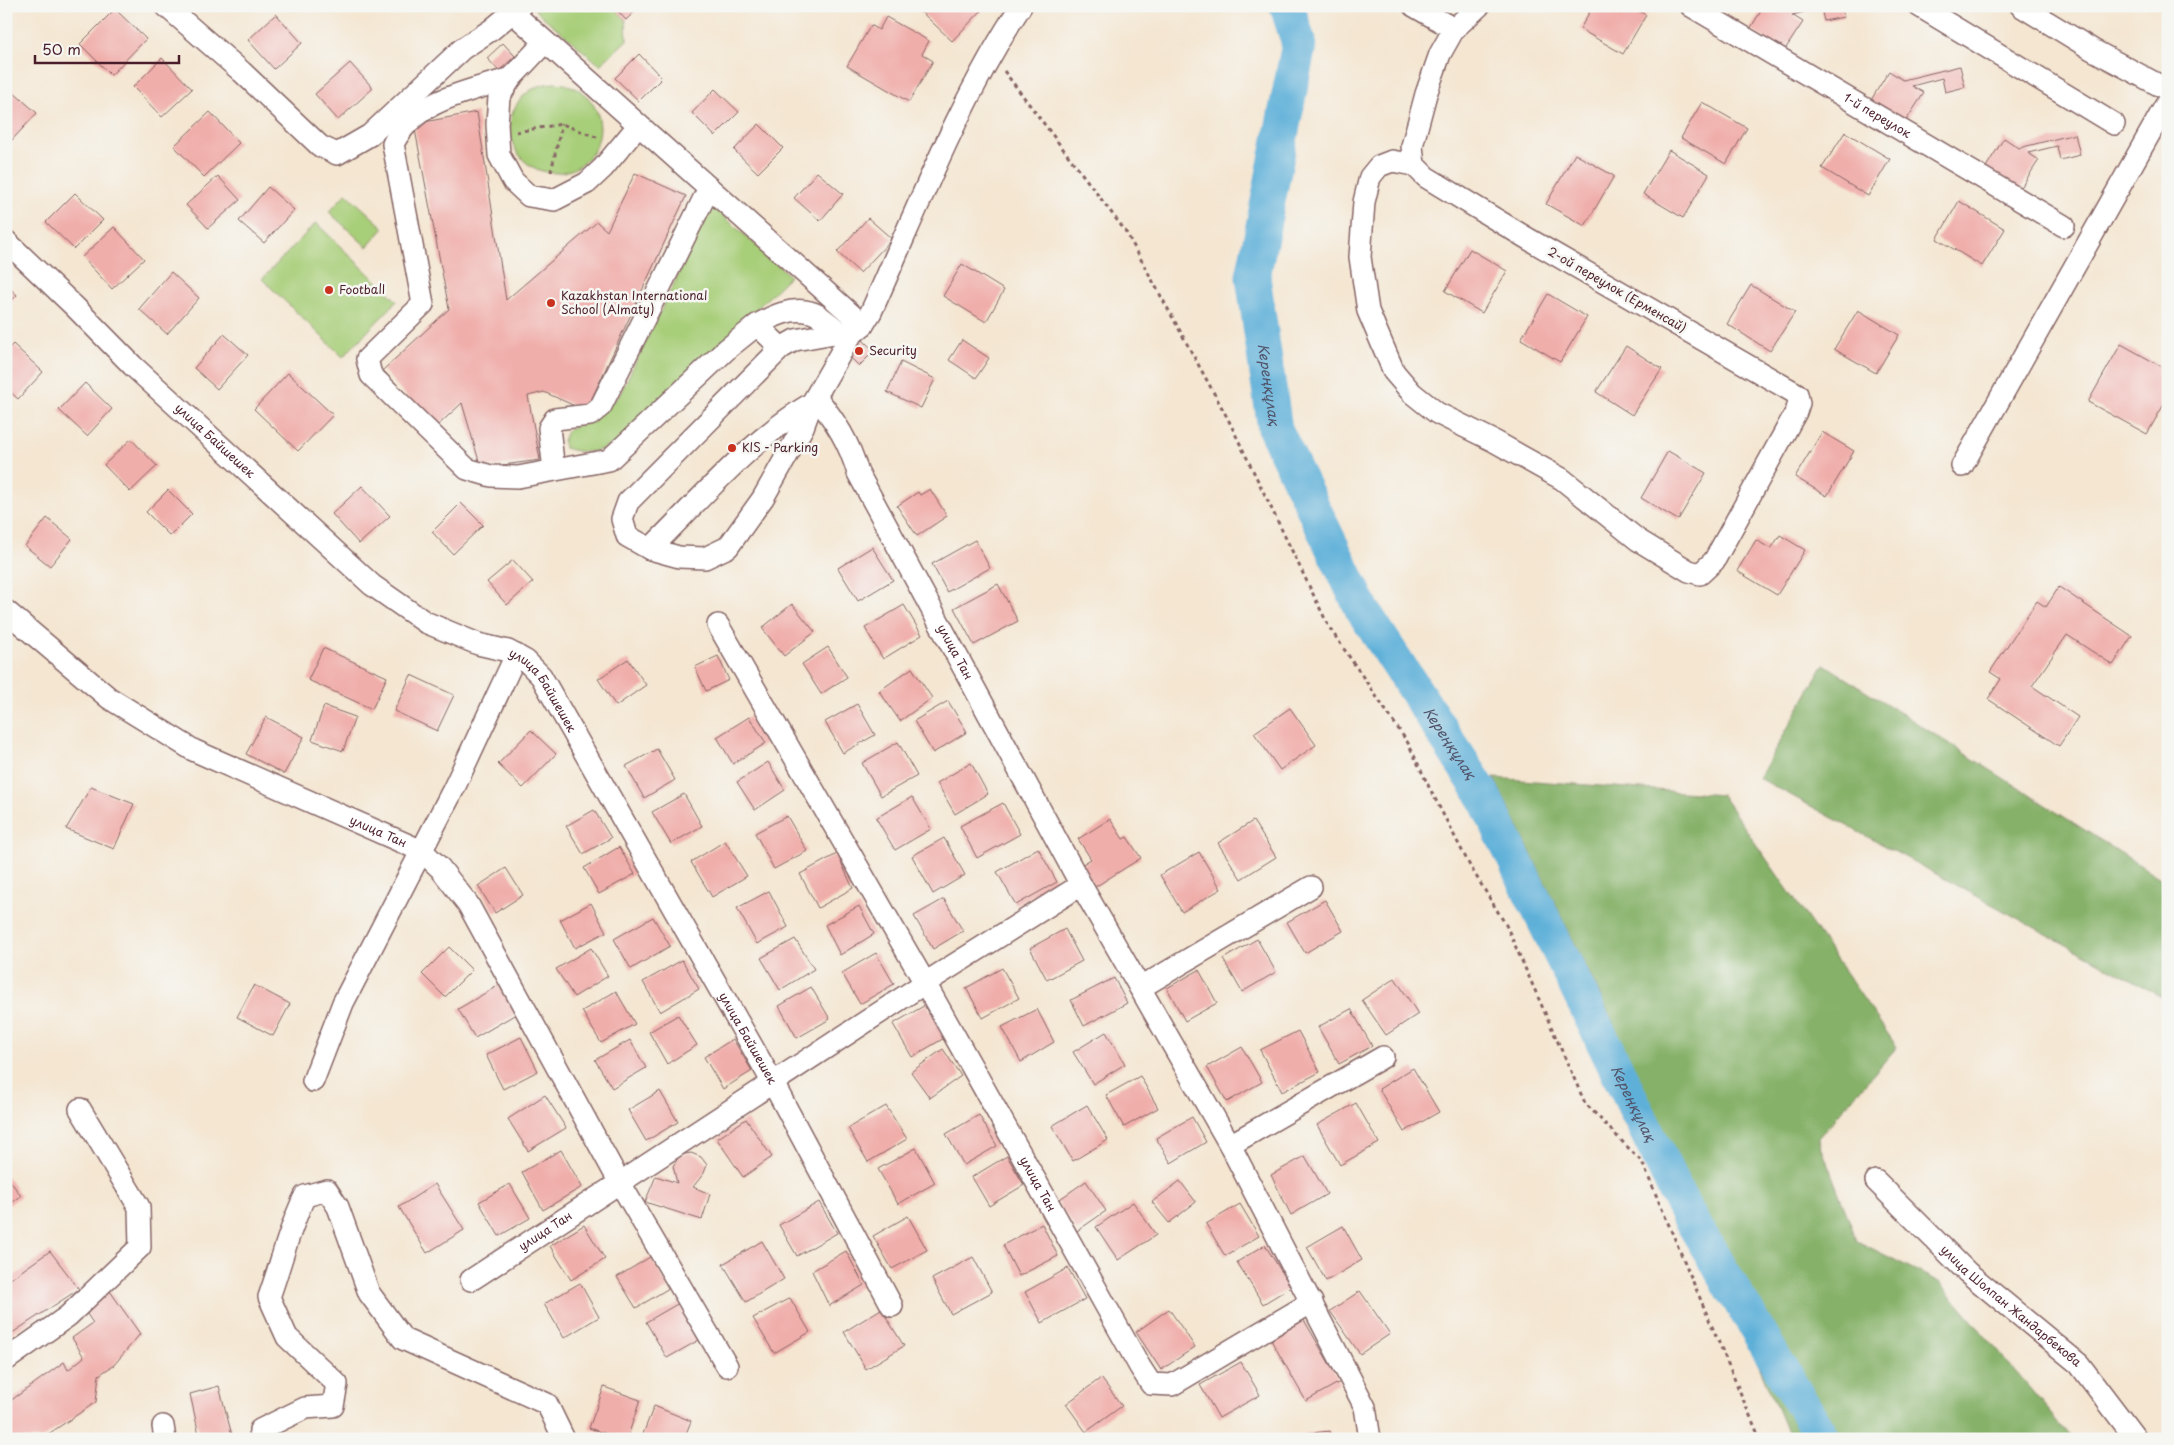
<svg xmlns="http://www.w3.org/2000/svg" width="2174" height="1445" font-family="'Playpen Sans',sans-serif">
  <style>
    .green { fill: #a7ce78; stroke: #787652 }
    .forest { fill: #85b168; stroke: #68684a }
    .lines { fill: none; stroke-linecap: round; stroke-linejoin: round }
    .river { stroke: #5eb0d9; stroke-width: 35 }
    .building { fill: #f0aeaa }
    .minor-casing { stroke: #866565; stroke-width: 24 }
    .path { stroke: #866565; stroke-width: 3; stroke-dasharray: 4 4; stroke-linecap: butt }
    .minor { stroke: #fff; stroke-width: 21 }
    .poi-dot { fill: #c8321e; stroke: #f6f6f2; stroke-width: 2 }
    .labels { text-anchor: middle; stroke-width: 5; stroke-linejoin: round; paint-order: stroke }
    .street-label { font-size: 12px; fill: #4a1f2b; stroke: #f6f6f2 }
    .poi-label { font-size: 12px; fill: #4a1f2b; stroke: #f6f6f2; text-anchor: start }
    .water-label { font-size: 14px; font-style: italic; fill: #515268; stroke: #f6f6f2 }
  </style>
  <rect width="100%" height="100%" fill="#f6f6f2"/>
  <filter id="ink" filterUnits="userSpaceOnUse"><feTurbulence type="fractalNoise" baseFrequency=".02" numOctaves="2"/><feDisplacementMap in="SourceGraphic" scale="10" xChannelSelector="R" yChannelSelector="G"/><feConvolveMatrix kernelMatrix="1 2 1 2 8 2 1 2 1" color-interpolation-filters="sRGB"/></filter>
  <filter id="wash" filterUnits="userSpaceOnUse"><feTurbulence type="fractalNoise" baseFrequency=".0096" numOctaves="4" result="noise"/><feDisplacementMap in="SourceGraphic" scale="20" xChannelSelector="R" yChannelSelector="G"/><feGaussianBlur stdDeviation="1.12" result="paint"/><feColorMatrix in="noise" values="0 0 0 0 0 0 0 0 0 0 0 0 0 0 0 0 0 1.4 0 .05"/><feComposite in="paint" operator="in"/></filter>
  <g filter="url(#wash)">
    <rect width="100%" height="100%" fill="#f4e6d1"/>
    <g class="green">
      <path d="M536,6H613L626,20L627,40L600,65L535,10Z"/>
      <circle cx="555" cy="128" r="45"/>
      <path d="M346,193L384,228L367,247L329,212Z"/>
      <path d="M711,208L719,212L790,276L629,435C605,449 594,457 565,448L563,441L567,431L597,415L619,396Z"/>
      <path d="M316,223L397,301L343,357L262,279Z"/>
    </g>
    <g class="forest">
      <path d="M1824,664L2168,883V1000L1759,778Z"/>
      <path d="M1494,778L1722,795L1897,1047L1818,1138L1857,1241L1939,1282L2073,1439H1790L1612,1020Z"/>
    </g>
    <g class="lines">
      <path class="river" id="s1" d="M1287,6L1299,44L1253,277L1275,429L1362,609L1482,793L1684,1208L1823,1439"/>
    </g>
    <g id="blocks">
      <g class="building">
        <path d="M613,6H640L626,20Z"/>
        <path d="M915,6H986L952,41Z"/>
        <path d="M1593,6H1630L1646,15L1623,54L1580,29Z"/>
        <path d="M1764,6H1778L1782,9L1794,6H1841L1844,17L1824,21L1821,8L1792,15L1803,22L1784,51L1750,29Z"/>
        <path d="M115,9L146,39L111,75L80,44Z"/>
        <path d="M276,14L302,43L274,69L248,40Z"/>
        <path d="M886,17L929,41L922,54L933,61L909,102L847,66L871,25L879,30Z"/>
        <path d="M503,43L515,56L499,71L487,58Z"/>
        <path d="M639,54L662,78L639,101L615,78Z"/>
        <path d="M162,58L192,89L162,117L133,87Z"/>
        <path d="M350,63L373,88L338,120L315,94Z"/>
        <path d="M1960,66L1965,87L1945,92L1942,78L1912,86L1924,93L1905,122L1871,100L1889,71L1903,80Z"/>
        <path d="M6,86L37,113L11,141L6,137Z"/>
        <path d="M715,89L739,112L715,136L692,113Z"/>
        <path d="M1702,102L1747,128L1726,164L1681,138Z"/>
        <path d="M210,112L239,143L204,177L174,146Z"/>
        <path d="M477,112L506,300L597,222L607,231L635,173L686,196L586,411L544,392L528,396L540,460L481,468L462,403L435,428L383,370L449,309L414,124Z"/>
        <path d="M759,124L783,148L758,173L734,150Z"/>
        <path d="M1845,132L1890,159L1868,196L1822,168Z"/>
        <path d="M2075,134L2080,155L2060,160L2057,146L2028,153L2039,160L2020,189L1986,167L2004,138L2019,148Z"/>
        <path d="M1669,150L1709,174L1683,218L1643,194Z"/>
        <path d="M1575,154L1614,176L1585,226L1546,204Z"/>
        <path d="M817,172L843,194L820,221L794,198Z"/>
        <path d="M218,176L240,200L208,228L186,205Z"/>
        <path d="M268,187L294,210L264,243L239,221Z"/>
        <path d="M75,193L103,220L74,249L46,222Z"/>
        <path d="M1959,201L2005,229L1982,266L1937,239Z"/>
        <path d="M868,218L892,239L860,273L837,252Z"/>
        <path d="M114,227L144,259L112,289L82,257Z"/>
        <path d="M1470,249L1507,271L1482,313L1445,291Z"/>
        <path d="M962,264L1004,290L986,322L943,296Z"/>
        <path d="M171,272L199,298L167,334L139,309Z"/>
        <path d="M6,285L17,295L6,306Z"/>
        <path d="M1751,285L1795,312L1770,351L1727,324Z"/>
        <path d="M1548,294L1587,317L1560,362L1521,339Z"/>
        <path d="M1858,310L1899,335L1876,373L1834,349Z"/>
        <path d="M224,334L248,355L217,389L194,368Z"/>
        <path d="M859,336L874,351L859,366L844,351Z"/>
        <path d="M962,340L989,358L976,378L949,360Z"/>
        <path d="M13,344L43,372L18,399L6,388V351Z"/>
        <path d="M2121,344L2168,370V397L2147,434L2088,402Z"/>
        <path d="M1626,346L1662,369L1632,415L1596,392Z"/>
        <path d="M901,362L935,379L921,408L887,392Z"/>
        <path d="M288,373L333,415L298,451L254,409Z"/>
        <path d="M85,383L112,409L87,436L59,410Z"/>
        <path d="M1822,432L1854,451L1827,496L1795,477Z"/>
        <path d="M131,439L157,466L130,492L104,465Z"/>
        <path d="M1668,451L1706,473L1678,520L1641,498Z"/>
        <path d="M362,486L390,516L359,544L332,514Z"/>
        <path d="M930,489L947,516L917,536L897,506L918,492L920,495Z"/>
        <path d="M168,490L192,514L170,536L146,512Z"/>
        <path d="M461,503L483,525L453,554L432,532Z"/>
        <path d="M47,518L72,539L50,566L25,546Z"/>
        <path d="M1780,535L1805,550L1777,595L1737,571L1756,540L1771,549Z"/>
        <path d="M975,540L990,568L947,592L932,564Z"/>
        <path d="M872,547L893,580L858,601L838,568Z"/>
        <path d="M513,560L533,582L507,605L487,582Z"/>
        <path d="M998,584L1018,621L974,645L954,608Z"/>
        <path d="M2059,587L2132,636L2113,665L2067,635L2032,686L2078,717L2059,746L1988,699L2001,679L1990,672L2037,601L2046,607Z"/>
        <path d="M792,604L815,632L784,656L762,628Z"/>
        <path d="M904,605L922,635L883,659L865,628Z"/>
        <path d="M828,647L847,677L821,694L802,664Z"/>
        <path d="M323,648L387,677L372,709L308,680Z"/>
        <path d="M718,656L729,680L706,691L695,667Z"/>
        <path d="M628,659L646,685L616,706L598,679Z"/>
        <path d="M912,668L932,698L900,721L879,691Z"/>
        <path d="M411,675L454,695L437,731L394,711Z"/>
        <path d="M948,701L967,732L933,753L914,721Z"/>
        <path d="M857,704L875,735L843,753L825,722Z"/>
        <path d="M324,706L355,717L343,751L312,740Z"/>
        <path d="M1290,708L1316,745L1280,770L1254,733Z"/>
        <path d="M266,717L304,737L284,774L246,754Z"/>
        <path d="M749,717L766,743L733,764L717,737Z"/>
        <path d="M531,730L556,754L523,788L498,764Z"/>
        <path d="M898,742L917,776L881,796L862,763Z"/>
        <path d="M657,749L675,780L644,798L626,766Z"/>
        <path d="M768,762L785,790L755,810L737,782Z"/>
        <path d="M971,763L988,794L955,814L937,783Z"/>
        <path d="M91,787L134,804L114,849L66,829Z"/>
        <path d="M684,794L702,826L671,844L652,812Z"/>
        <path d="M912,797L931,829L895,850L876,818Z"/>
        <path d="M1003,803L1020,834L977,858L960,826Z"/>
        <path d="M594,810L611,838L583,854L566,826Z"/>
        <path d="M787,816L807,851L774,869L755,833Z"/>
        <path d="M1110,819L1123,839L1127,837L1141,858L1095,887L1081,865L1091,859L1078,839Z"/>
        <path d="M1253,821L1276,857L1241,879L1218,843Z"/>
        <path d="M944,838L965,875L933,894L912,856Z"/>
        <path d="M725,841L747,876L712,897L691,862Z"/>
        <path d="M619,847L635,874L599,894L584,868Z"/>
        <path d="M1038,848L1057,882L1016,905L997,872Z"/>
        <path d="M1199,852L1221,889L1182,912L1160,875Z"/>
        <path d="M837,854L853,888L818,908L800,874Z"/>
        <path d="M506,868L523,895L495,913L478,886Z"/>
        <path d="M769,891L788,927L757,944L737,908Z"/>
        <path d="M944,899L963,931L933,949L914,916Z"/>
        <path d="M1325,900L1343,931L1305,953L1287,922Z"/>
        <path d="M591,903L606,932L575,948L560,920Z"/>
        <path d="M859,906L874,934L840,955L825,925Z"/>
        <path d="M653,917L670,946L631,969L614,939Z"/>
        <path d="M1065,929L1082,961L1047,980L1030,948Z"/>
        <path d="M795,939L814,969L780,990L761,958Z"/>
        <path d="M1257,939L1276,972L1242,992L1223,959Z"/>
        <path d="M449,947L472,970L445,997L422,974Z"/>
        <path d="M591,948L608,976L574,997L556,969Z"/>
        <path d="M876,953L894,984L860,1004L842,973Z"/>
        <path d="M682,960L699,989L660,1012L643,982Z"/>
        <path d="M1002,968L1019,998L983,1018L966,988Z"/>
        <path d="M1199,970L1217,1003L1185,1021L1167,988Z"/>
        <path d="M1114,978L1127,1003L1084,1026L1071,1000Z"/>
        <path d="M1395,978L1418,1014L1386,1035L1362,1000Z"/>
        <path d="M254,985L290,1004L273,1036L237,1017Z"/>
        <path d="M499,985L516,1014L475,1038L458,1009Z"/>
        <path d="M811,987L830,1019L797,1038L779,1006Z"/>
        <path d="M616,991L635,1024L601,1043L582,1011Z"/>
        <path d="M927,1004L946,1037L912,1057L893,1024Z"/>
        <path d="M1037,1009L1054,1042L1021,1062L1002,1027Z"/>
        <path d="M1351,1009L1372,1046L1339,1064L1318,1027Z"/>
        <path d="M678,1015L697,1045L667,1064L649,1032Z"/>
        <path d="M1298,1031L1320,1072L1282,1092L1260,1050Z"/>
        <path d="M1106,1032L1125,1064L1093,1084L1073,1052Z"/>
        <path d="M521,1037L538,1071L503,1089L486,1055Z"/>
        <path d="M733,1039L752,1071L723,1089L704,1057Z"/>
        <path d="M630,1040L646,1068L612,1088L595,1060Z"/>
        <path d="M1242,1047L1262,1082L1227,1102L1207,1067Z"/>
        <path d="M943,1049L961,1076L930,1098L911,1072Z"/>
        <path d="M1413,1068L1439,1112L1404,1132L1379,1089Z"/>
        <path d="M1140,1076L1158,1108L1124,1127L1106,1095Z"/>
        <path d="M660,1091L678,1122L646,1141L628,1110Z"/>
        <path d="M545,1095L566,1128L528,1151L508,1119Z"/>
        <path d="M1356,1103L1379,1143L1340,1165L1317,1125Z"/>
        <path d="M1087,1105L1108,1140L1073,1161L1052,1126Z"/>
        <path d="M886,1106L907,1139L868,1162L848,1128Z"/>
        <path d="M979,1115L997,1146L964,1165L946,1134Z"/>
        <path d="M1192,1117L1206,1142L1171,1163L1156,1138Z"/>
        <path d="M746,1119L772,1157L743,1177L717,1139Z"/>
        <path d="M916,1148L935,1183L898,1204L878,1169Z"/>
        <path d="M561,1150L582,1187L543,1210L522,1172Z"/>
        <path d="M691,1153L701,1157L707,1165L704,1173L693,1187L710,1194L702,1220L645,1202L656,1176L677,1183L673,1166L680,1155Z"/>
        <path d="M1007,1156L1024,1185L989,1206L972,1177Z"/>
        <path d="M1305,1156L1327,1194L1291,1215L1271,1175Z"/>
        <path d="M6,1175L21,1196L6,1207Z"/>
        <path d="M1086,1181L1106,1211L1077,1231L1057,1201Z"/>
        <path d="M1180,1181L1196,1202L1169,1223L1152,1202Z"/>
        <path d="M435,1184L464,1230L427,1253L399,1207Z"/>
        <path d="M510,1184L530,1218L499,1236L479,1202Z"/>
        <path d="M819,1202L837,1233L797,1256L779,1225Z"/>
        <path d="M1133,1202L1156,1235L1118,1260L1096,1227Z"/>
        <path d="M1240,1204L1259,1236L1225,1256L1206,1224Z"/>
        <path d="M908,1216L927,1250L892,1269L873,1236Z"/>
        <path d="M1042,1224L1058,1256L1019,1276L1003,1245Z"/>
        <path d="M584,1225L605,1259L571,1280L550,1246Z"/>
        <path d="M1343,1226L1362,1260L1326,1281L1307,1247Z"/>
        <path d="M762,1241L784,1279L746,1302L723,1264Z"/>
        <path d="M1265,1245L1291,1287L1263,1304L1237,1262Z"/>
        <path d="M50,1251L79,1289L6,1337V1282Z"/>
        <path d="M846,1251L864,1285L829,1306L812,1271Z"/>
        <path d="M650,1257L669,1288L636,1308L617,1277Z"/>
        <path d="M973,1257L992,1292L951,1314L932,1279Z"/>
        <path d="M1068,1268L1085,1299L1042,1323L1025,1292Z"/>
        <path d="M580,1283L599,1317L564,1338L544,1304Z"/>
        <path d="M110,1291L140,1334L114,1365L99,1375L96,1402L41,1439H6V1404L64,1362L68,1370L84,1357L72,1338L93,1323L83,1308Z"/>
        <path d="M1360,1291L1390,1334L1360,1354L1330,1311Z"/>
        <path d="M790,1298L810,1332L774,1353L753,1318Z"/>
        <path d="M679,1303L699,1340L667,1358L646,1322Z"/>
        <path d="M881,1309L904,1346L866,1369L844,1332Z"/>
        <path d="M1169,1309L1195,1347L1161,1370L1136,1332Z"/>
        <path d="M1304,1320L1340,1382L1306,1401L1271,1340Z"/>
        <path d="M1241,1362L1260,1395L1219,1418L1200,1385Z"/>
        <path d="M1101,1378L1122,1406L1086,1432L1066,1404Z"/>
        <path d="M219,1386L233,1439H200L190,1394Z"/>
        <path d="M604,1387L640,1400L627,1439H621L589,1428Z"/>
        <path d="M654,1406L691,1421L684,1439H641Z"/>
        <path d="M1330,1431V1439H1304V1434Z"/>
      </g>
    </g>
  </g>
  <g filter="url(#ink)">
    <use href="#blocks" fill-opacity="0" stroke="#866565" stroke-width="1"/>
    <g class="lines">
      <g class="minor-casing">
        <g id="minor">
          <path d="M166,6L242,72L320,146L337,154L370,135L462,49L491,30L520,6"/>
          <path d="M1414,6L1454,29"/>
          <path id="s2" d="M1691,6L2064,226"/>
          <path d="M1919,6L2114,124"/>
          <path d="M2021,6L2093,50L2168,90"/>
          <path d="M512,12L863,325L871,312C917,210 959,100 1021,6"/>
          <path d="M545,42L511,78L499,97L497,124L499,155L513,181L529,196L554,200L587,183L603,168L638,126"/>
          <path d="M511,78C468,92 415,99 393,144L423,304L367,359L371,375L467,469L491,476L518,477L609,460L727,349L757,325L781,348"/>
          <path d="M1414,165L1392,161L1379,166L1370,177L1364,202L1360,257L1368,311L1394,372L1412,393L1437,413L1494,441L1562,479L1638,540L1689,571L1700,574L1714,561L1796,412L1799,403L1797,394L1525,237L1426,177L1414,165L1412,146L1426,94L1440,54L1454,29L1479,6"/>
          <path id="s3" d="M6,241L75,307L133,366L372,585L425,622L478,644L508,651L526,661L541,676L773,1083L892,1306"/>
          <path d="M757,325C773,316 791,307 810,312C820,314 831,326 840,332"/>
          <path d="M851,335L840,332L795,340L781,348L628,502L622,519L627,536L650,549L679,557L705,558L728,547L763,498L803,427L812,403L851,335L863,325"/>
          <path id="s4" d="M816,397C836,422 849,442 858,473L1081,885L1230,1145L1365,1407L1370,1439"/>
          <path d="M1962,466L2168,101"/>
          <path d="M554,470L549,428L555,419L590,415L601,406L709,188"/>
          <path d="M650,549C701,499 750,440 812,403"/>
          <path id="s5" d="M6,611L109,698L193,750L422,851L440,868L468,904L620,1183L727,1366"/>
          <path id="s6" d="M718,625L925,983L1140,1367L1151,1384L1172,1385L1312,1302"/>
          <path d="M1140,988L1311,887"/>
          <path d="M313,1081L343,1003L454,788L516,655"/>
          <path d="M1230,1145L1383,1057"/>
          <path id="s7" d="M1876,1181L1967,1272L2079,1364L2136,1439"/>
          <path id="s8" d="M471,1280L925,983L1081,885"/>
          <path d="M6,1360L68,1316L140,1247L139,1207L80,1109"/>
          <path d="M163,1426L165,1439"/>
          <path d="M263,1439L260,1430L305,1408L333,1406L337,1384L287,1337L269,1297C281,1264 289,1228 305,1196L327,1190L338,1207L369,1293L403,1339L547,1404L564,1439"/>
        </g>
      </g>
      <g class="path">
        <path d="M1004,71L1126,232L1228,419L1329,627L1408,743L1429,787L1470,866L1506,925L1585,1103L1642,1162L1760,1439"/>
        <path d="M516,132L562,124L599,138"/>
        <path d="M551,172L562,124"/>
      </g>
      <use href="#minor" class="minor"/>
    </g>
  </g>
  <g class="poi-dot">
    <circle cx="329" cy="290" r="5"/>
    <circle cx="551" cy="303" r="5"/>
    <circle cx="859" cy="351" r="5"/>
    <circle cx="732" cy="448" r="5"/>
  </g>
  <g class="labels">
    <g class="street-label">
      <text dy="4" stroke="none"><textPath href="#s2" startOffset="216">1-й переулок</textPath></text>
      <text transform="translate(1617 290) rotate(30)" y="4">2-ой переулок (Ерменсай)</text>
      <text dy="4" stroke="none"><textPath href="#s3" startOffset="289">улица Байшешек</textPath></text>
      <text dy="4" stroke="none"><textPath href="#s4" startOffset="291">улица Тан</textPath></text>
      <text dy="4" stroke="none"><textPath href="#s3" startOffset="709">улица Байшешек</textPath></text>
      <text dy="4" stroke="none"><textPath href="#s5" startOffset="436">улица Тан</textPath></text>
      <text dy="4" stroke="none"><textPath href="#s3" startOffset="1114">улица Байшешек</textPath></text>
      <text dy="4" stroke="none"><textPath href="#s6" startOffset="644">улица Тан</textPath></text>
      <text dy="4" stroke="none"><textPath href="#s8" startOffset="89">улица Тан</textPath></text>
      <text dy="4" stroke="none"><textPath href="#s7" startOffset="184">улица Шолпан Жандарбекова</textPath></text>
    </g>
    <g class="poi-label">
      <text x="339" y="294">Football</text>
      <text x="561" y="300">Kazakhstan International<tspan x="561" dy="14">School (Almaty)</tspan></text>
      <text x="869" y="355">Security</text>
      <text x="742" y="452">KIS - Parking</text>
    </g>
    <g class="water-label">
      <text dy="5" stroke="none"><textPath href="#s1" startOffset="386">Кереңқұлақ</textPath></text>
      <text dy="5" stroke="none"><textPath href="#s1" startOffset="791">Кереңқұлақ</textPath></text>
      <text dy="5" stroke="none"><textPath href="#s1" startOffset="1196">Кереңқұлақ</textPath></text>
    </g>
  </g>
  <rect width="2174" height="1445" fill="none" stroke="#f6f6f2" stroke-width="25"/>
  <path d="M35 55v8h144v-8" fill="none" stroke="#4a1f2b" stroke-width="2.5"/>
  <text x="42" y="55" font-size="15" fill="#4a1f2b" stroke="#f6f6f2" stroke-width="4" paint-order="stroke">50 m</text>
</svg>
